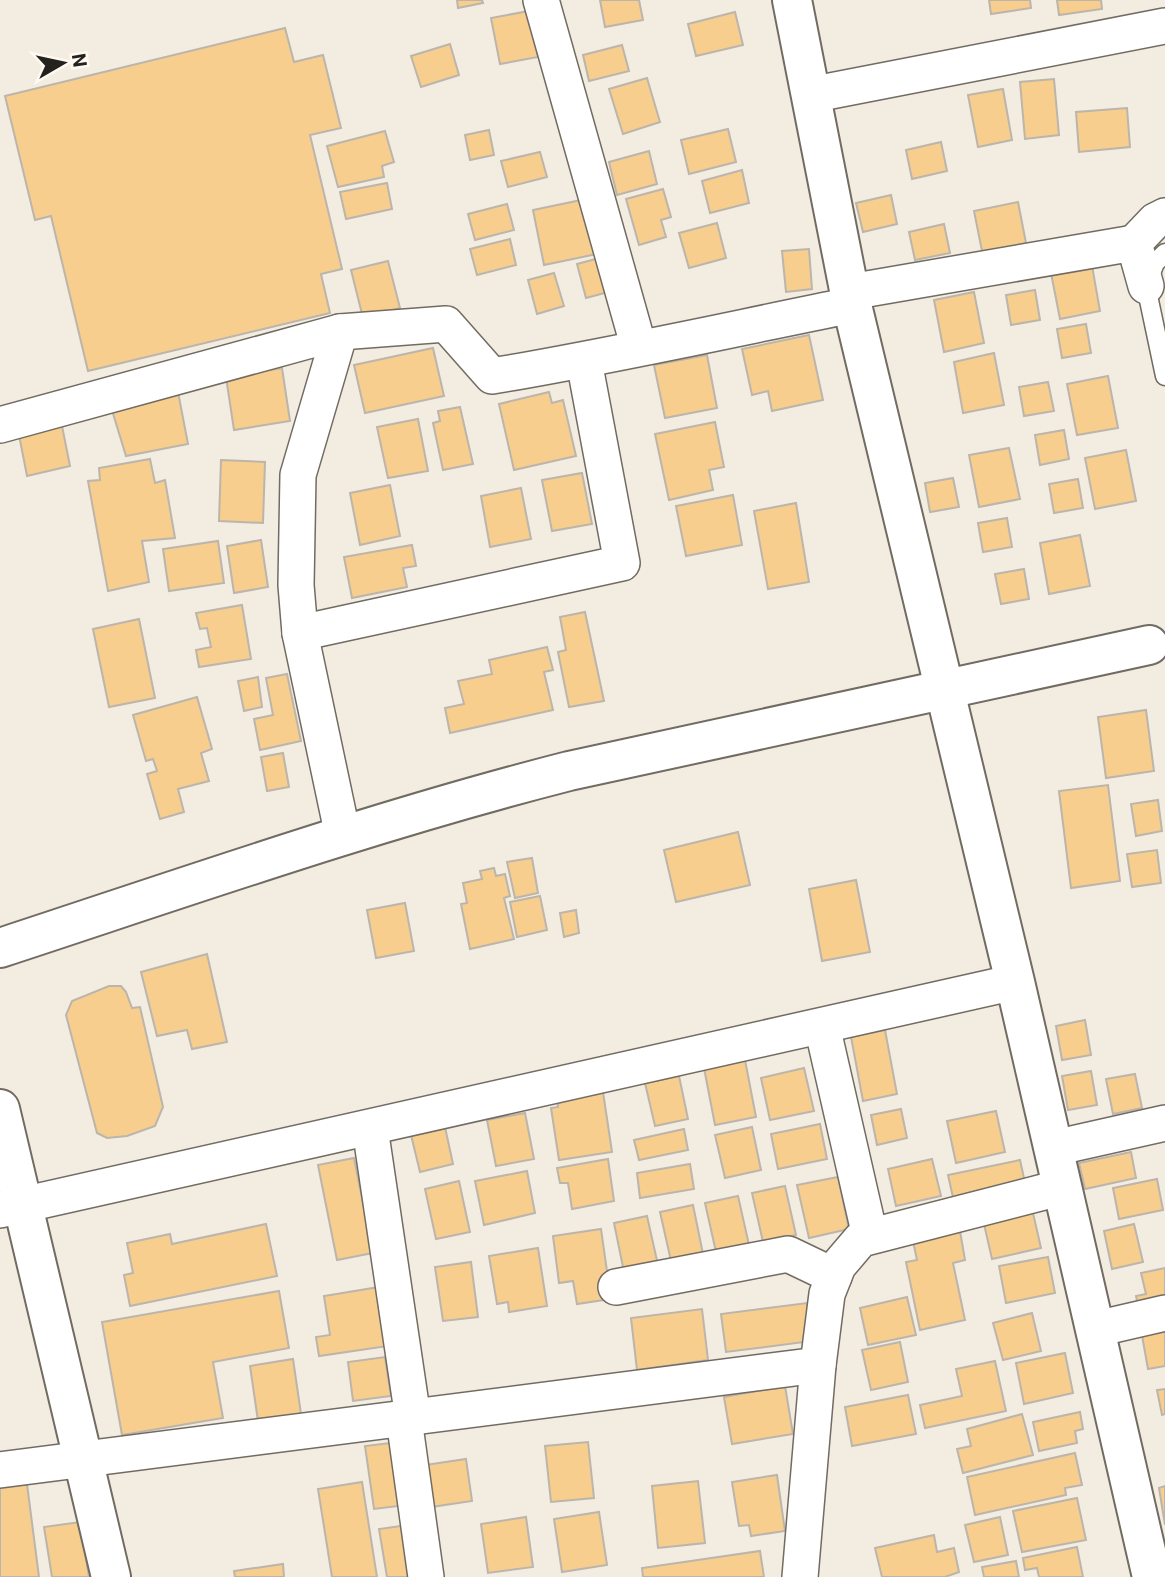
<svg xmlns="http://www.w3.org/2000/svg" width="1165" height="1577" font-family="Roboto,sans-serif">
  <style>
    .building { fill: #f8ce8e; stroke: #bbb5ab; stroke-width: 2 }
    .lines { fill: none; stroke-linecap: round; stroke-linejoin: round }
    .service-casing { stroke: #716b62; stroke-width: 21 }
    .minor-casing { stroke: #716b62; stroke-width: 38 }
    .tertiary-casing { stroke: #716b62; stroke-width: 42 }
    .service { stroke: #fff; stroke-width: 18 }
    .minor { stroke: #fff; stroke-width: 35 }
    .tertiary { stroke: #fff; stroke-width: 38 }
  </style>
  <rect width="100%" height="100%" fill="#f3ece1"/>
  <g class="building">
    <path d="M457,0H482L483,3L458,8Z"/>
    <path d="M600,0H639L643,20L605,27Z"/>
    <path d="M989,0H1030L1031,8L991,14Z"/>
    <path d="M1057,0H1101L1102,9L1059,15Z"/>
    <path d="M529,11L538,57L500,64L491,18Z"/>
    <path d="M735,12L743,45L696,56L688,24Z"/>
    <path d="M285,28L294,62L323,55L341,128L310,135L342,269L321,274L330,313L88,371L51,216L35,220L5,96Z"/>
    <path d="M450,44L459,75L421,87L411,56Z"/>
    <path d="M622,45L629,71L589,81L583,55Z"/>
    <path d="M647,78L660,122L623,134L609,89Z"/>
    <path d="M1054,79L1059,135L1025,139L1020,82Z"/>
    <path d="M1003,89L1012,140L978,147L968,95Z"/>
    <path d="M1127,108L1130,147L1079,152L1076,112Z"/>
    <path d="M728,129L736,162L689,174L681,140Z"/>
    <path d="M489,130L494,155L470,160L465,135Z"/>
    <path d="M385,131L394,162L382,166L384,177L338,187L327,146Z"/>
    <path d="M941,142L947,171L912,179L906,150Z"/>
    <path d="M649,151L657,184L617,195L609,162Z"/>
    <path d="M540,152L547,177L508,187L501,161Z"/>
    <path d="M742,170L749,203L710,213L702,181Z"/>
    <path d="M387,183L392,209L346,219L340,192Z"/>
    <path d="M663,189L671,217L661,220L666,237L639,245L626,199Z"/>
    <path d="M891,195L897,224L863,232L856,203Z"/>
    <path d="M586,199L597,254L544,265L533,210Z"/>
    <path d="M1018,202L1027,248L983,256L974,211Z"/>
    <path d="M507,204L514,230L475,240L468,214Z"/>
    <path d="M717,223L726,258L689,268L679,233Z"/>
    <path d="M944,224L950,253L915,260L909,232Z"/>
    <path d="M510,239L516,265L477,275L470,249Z"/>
    <path d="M809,249L812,289L786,292L782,251Z"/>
    <path d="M603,257L612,291L586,298L577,264Z"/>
    <path d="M1091,260L1100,311L1060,319L1050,268Z"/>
    <path d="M388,261L400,308L363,318L351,270Z"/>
    <path d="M554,273L564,306L537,314L528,280Z"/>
    <path d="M1035,290L1040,320L1011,325L1006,295Z"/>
    <path d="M974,292L984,343L944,352L934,300Z"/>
    <path d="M1086,324L1091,353L1062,358L1057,329Z"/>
    <path d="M809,335L823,400L772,411L768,391L752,395L742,349Z"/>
    <path d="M433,348L444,396L365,413L354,365Z"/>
    <path d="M994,353L1004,405L963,413L954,362Z"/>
    <path d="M707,355L717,408L665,418L654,365Z"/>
    <path d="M282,368L290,421L234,430L226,377Z"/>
    <path d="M1108,376L1118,428L1077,435L1067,384Z"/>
    <path d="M1048,382L1054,411L1024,416L1019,387Z"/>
    <path d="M178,392L188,444L126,456L111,407Z"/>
    <path d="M549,392L552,403L563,400L576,456L514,470L499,404Z"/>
    <path d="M460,407L473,464L443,470L433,423L440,421L438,411Z"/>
    <path d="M418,419L428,471L388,478L377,427Z"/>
    <path d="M715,422L724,467L709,470L713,490L669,500L655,434Z"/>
    <path d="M62,426L70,466L27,476L19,435Z"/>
    <path d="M1064,430L1069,459L1040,465L1035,435Z"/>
    <path d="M1009,448L1020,499L979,507L969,455Z"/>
    <path d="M1126,450L1136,501L1095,509L1085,458Z"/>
    <path d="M150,459L155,483L165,480L175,538L142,541L149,582L108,591L88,481L100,480L99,468Z"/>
    <path d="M221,460L265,462L263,523L219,521Z"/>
    <path d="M582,473L592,524L552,531L542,480Z"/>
    <path d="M953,478L959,507L930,512L925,483Z"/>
    <path d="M1078,479L1083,508L1054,513L1049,484Z"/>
    <path d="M390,485L400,536L360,545L350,493Z"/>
    <path d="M521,488L531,539L490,547L481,496Z"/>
    <path d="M733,495L742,545L686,556L676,506Z"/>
    <path d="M796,503L809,582L768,589L754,511Z"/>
    <path d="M1007,518L1012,547L983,552L978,523Z"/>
    <path d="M1080,535L1090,586L1049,594L1040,543Z"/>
    <path d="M261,540L268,587L234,593L227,546Z"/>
    <path d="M218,541L224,583L169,591L163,549Z"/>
    <path d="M412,545L416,566L403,568L407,587L352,598L344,557Z"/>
    <path d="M1024,569L1029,599L1001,604L995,574Z"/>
    <path d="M242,605L251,659L199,667L196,650L211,647L207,628L200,629L196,613Z"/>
    <path d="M585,612L604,701L569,707L558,652L566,650L560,617Z"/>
    <path d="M139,619L155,698L109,707L93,629Z"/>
    <path d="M547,647L553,670L544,672L553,710L450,733L445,708L464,704L458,681L492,674L489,660Z"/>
    <path d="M287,674L301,741L260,750L254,719L273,715L266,678Z"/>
    <path d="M258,677L262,707L244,711L238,681Z"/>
    <path d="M197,697L212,749L201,753L209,781L178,789L184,812L160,819L147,774L157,771L153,759L146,761L133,715Z"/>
    <path d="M1146,710L1154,771L1106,778L1098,717Z"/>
    <path d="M283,753L289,787L267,791L261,757Z"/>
    <path d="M1108,785L1120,881L1071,888L1059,791Z"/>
    <path d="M1158,800L1162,831L1136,836L1131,804Z"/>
    <path d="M738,832L750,885L676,902L664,850Z"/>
    <path d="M1157,850L1161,883L1132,887L1127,854Z"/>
    <path d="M532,858L538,893L515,898L507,862Z"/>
    <path d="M494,868L496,876L505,874L510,896L504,898L514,939L470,949L461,904L467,903L463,883L482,879L480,871Z"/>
    <path d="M856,880L870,952L822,961L809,889Z"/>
    <path d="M540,896L547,930L517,937L510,902Z"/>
    <path d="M405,903L414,951L376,958L367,910Z"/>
    <path d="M576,910L579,933L564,937L560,913Z"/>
    <path d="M207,954L227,1042L192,1049L187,1030L157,1036L141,972Z"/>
    <path d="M109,986H121L126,992L132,1008L140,1007L163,1107L155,1126L127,1136L107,1138L97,1133L66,1015L72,1001Z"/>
    <path d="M1085,1020L1091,1055L1062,1060L1056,1026Z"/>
    <path d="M885,1030L897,1094L863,1101L851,1037Z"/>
    <path d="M745,1060L756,1117L715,1125L704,1068Z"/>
    <path d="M804,1068L814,1111L770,1120L761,1078Z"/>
    <path d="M1091,1071L1097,1105L1068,1110L1062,1076Z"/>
    <path d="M1135,1074L1142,1108L1113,1114L1106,1079Z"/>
    <path d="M679,1076L688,1119L655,1126L645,1083Z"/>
    <path d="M603,1092L612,1152L559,1160L551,1108L558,1107L557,1098Z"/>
    <path d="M901,1109L907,1138L877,1145L871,1115Z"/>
    <path d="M996,1111L1005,1152L956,1163L947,1121Z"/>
    <path d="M525,1113L534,1159L496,1166L487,1120Z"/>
    <path d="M820,1124L827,1159L778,1169L771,1134Z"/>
    <path d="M445,1127L453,1164L420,1172L411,1135Z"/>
    <path d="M752,1127L761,1170L725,1178L715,1135Z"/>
    <path d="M684,1129L688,1150L639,1160L634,1140Z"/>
    <path d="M1131,1152L1136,1178L1085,1189L1079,1163Z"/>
    <path d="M354,1158L373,1253L337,1260L318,1165Z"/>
    <path d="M608,1159L614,1201L572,1209L568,1183H560L557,1168Z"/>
    <path d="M932,1159L941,1196L896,1206L888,1169Z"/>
    <path d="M1020,1160L1026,1187L954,1202L948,1175Z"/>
    <path d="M690,1164L694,1189L640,1198L637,1173Z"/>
    <path d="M527,1171L535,1213L484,1225L475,1181Z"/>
    <path d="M838,1177L849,1229L809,1238L797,1185Z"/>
    <path d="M1157,1179L1163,1210L1119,1219L1113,1188Z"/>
    <path d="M459,1181L470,1232L436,1239L425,1189Z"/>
    <path d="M785,1186L796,1235L763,1242L752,1193Z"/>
    <path d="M738,1196L749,1245L716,1252L705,1203Z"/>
    <path d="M693,1205L703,1254L671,1261L660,1212Z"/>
    <path d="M1033,1213L1041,1248L992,1259L984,1224Z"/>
    <path d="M647,1216L658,1265L624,1272L614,1223Z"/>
    <path d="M266,1224L277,1276L130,1306L124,1275L133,1273L127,1243L170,1234L172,1244Z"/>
    <path d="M1134,1224L1143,1262L1112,1269L1104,1231Z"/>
    <path d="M601,1229L611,1299L577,1304L573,1281L559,1283L553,1236Z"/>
    <path d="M960,1231L965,1260L953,1263L965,1320L920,1330L906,1262L917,1260L913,1241Z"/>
    <path d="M538,1248L547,1306L509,1312L508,1302L497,1304L489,1256Z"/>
    <path d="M1048,1257L1055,1293L1006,1303L999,1266Z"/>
    <path d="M471,1262L478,1317L443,1321L435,1267Z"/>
    <path d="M1165,1268V1305L1139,1310L1136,1296L1146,1294L1141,1273Z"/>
    <path d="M379,1287L388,1346L319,1356L316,1337L330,1335L324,1296Z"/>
    <path d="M279,1291L289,1348L213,1362L223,1418L122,1435L102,1322Z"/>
    <path d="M907,1297L916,1335L868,1345L860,1308Z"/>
    <path d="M807,1303L812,1341L726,1352L721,1314Z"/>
    <path d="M702,1309L708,1360L637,1370L631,1318Z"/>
    <path d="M1032,1313L1041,1351L1003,1360L993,1323Z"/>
    <path d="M1165,1325V1366L1148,1369L1141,1330Z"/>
    <path d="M900,1342L908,1382L871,1390L862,1350Z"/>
    <path d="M1065,1353L1073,1393L1024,1404L1016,1363Z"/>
    <path d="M385,1357L391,1396L353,1401L348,1362Z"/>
    <path d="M293,1359L301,1414L258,1421L250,1366Z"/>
    <path d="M995,1361L1006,1411L925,1428L920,1405L962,1396L956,1369Z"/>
    <path d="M785,1386L793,1434L732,1444L724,1397Z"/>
    <path d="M1165,1389V1414L1162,1415L1157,1390Z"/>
    <path d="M908,1395L916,1434L852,1446L845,1407Z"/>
    <path d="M1080,1412L1083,1429L1075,1431L1077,1443L1039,1451L1033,1422Z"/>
    <path d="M1022,1414L1033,1455L963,1473L957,1449L971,1446L967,1429Z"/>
    <path d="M398,1442L407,1505L374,1509L365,1446Z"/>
    <path d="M588,1442L594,1498L551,1502L545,1446Z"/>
    <path d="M1075,1453L1082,1485L1065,1488L1066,1495L975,1515L967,1477Z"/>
    <path d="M466,1459L472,1501L431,1507L425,1465Z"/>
    <path d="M777,1475L785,1531L751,1536L749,1525L739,1526L732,1482Z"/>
    <path d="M698,1481L705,1543L658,1548L652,1486Z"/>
    <path d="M362,1482L377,1577H332L318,1489Z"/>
    <path d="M27,1484L39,1577H0V1487Z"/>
    <path d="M1165,1486V1525L1159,1488Z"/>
    <path d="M1077,1498L1086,1540L1022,1552L1013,1511Z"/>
    <path d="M599,1512L607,1565L562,1572L554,1519Z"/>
    <path d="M526,1517L533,1567L488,1573L481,1524Z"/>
    <path d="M1000,1517L1008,1555L974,1562L965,1525Z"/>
    <path d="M80,1522L89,1577H52L44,1527Z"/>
    <path d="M408,1525L416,1577H387L379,1529Z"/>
    <path d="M934,1535L937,1552L954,1548L959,1572L945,1577H882L875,1548Z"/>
    <path d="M1077,1547L1083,1577H1039L1037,1568L1025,1570L1023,1558Z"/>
    <path d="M760,1551L764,1577H643L642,1568Z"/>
    <path d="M1016,1561L1019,1577H984L982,1567Z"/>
    <path d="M283,1564L284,1577H235L234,1571Z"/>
  </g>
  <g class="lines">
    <g class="service-casing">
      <path id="service" d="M1165,253L1155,263L1146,286L1165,376"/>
    </g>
    <g class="minor-casing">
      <g id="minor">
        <path d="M541,0L639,348"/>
        <path d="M810,95L1165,26"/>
        <path d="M1146,286L1134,243L1155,221L1165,216"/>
        <path d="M850,292L1134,243"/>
        <path d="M340,332L298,475L296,585L300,633L343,836"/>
        <path d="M0,425L340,332L446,324L492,376C613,356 732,329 852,305"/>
        <path d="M300,633L622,563L584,361"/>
        <path d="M822,1026L870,1236"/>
        <path d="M370,1128L413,1418"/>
        <path d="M1054,1148L1165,1123"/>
        <path d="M0,1210L1015,982"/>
        <path d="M616,1287L788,1254L834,1276"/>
        <path d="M1096,1329L1165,1313"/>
        <path d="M404,1419L426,1577"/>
        <path d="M0,1470L818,1365"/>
        <path d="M800,1577L818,1365L827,1294L838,1266L861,1239L1063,1187"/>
      </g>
    </g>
    <g class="tertiary-casing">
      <g id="tertiary">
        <path d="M792,0L852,305L1015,982L1152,1577"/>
        <path d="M0,948C189,886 377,820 569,771L1149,645"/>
        <path d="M0,1109L111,1577"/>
      </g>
    </g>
    <use href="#service" class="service"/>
    <use href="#minor" class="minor"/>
    <use href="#tertiary" class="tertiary"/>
  </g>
  <g transform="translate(63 63) rotate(81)" stroke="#fff9f1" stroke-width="5" paint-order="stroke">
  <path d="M0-5L12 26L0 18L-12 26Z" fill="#24221e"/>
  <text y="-10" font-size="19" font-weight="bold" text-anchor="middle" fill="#24221e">N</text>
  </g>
</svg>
